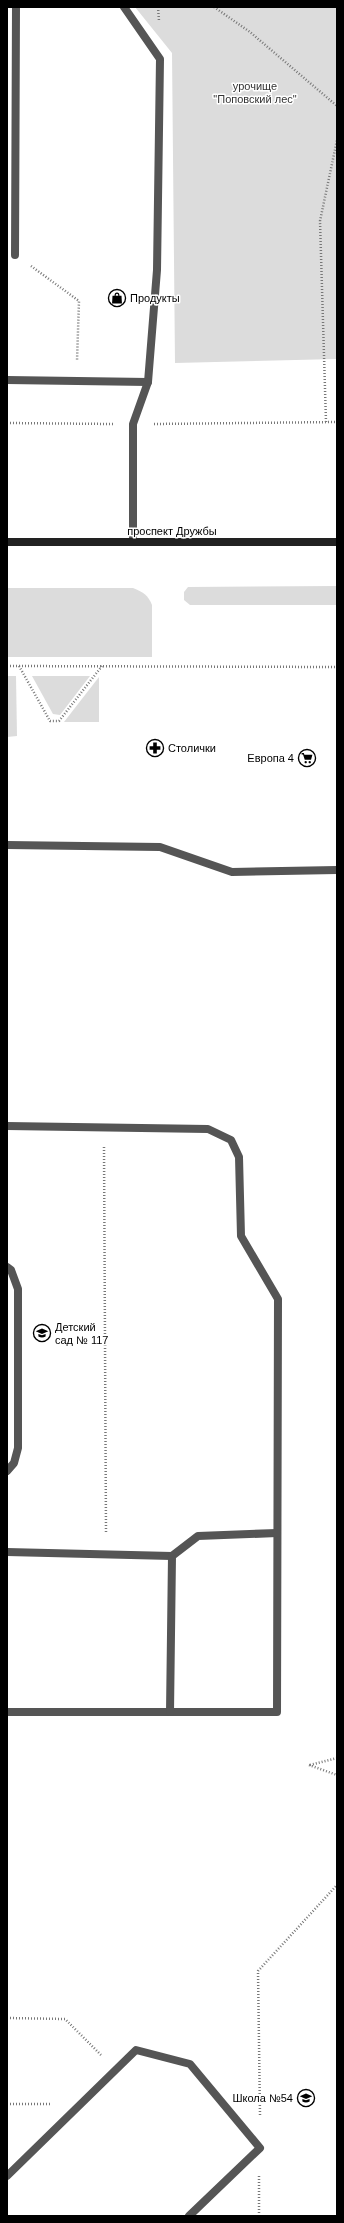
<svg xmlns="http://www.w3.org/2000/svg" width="344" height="2223" font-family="Arial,sans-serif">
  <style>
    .green { fill: #dcdcdc }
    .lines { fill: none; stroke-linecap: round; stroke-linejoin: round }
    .path { stroke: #777; stroke-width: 2.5; stroke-dasharray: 1 2; stroke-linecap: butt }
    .service { stroke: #555; stroke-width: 8 }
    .secondary { stroke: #222; stroke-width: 8 }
    .labels { text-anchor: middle; stroke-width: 3; stroke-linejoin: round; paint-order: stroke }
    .park-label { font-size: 11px; fill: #333; stroke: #fff }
    .poi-label { font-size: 11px; fill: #000; stroke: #fff; text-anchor: start }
    .street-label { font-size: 11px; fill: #000; stroke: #fff }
  </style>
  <rect width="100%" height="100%" fill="#fff"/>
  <g class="green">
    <path d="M135,7H337V359L175,363L172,53Z"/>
    <path d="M337,586V605H190L184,600V592L188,587Z"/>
    <path d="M7,588H133C143,592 148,595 152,605V657H7Z"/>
    <path d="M7,676H16L17,736L7,737Z"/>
    <path d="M32,676H90L60,715L53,714Z"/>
    <path d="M99,677V722H64Z"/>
  </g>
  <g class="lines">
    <g class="path">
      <path d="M158,7L159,21"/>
      <path d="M214,7L250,32L337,106"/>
      <path d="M31,266L79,301L77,361"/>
      <path d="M326,422L320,221L337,140"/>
      <path d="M7,423L113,424"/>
      <path d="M154,424L337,422"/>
      <path d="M7,666L337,667"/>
      <path d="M19,666L50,721H59L102,666"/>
      <path d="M104,1147L106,1534"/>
      <path d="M309,1765L337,1775"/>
      <path d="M310,1765L337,1758"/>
      <path d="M7,2018L65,2019L101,2055"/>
      <path d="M7,2104H50"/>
      <path d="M260,2115L258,1971L337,1885"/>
      <path d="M259,2216V2176"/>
    </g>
    <g class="service">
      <path d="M124,7L160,59L157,270L148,382L133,424V542"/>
      <path d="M15,255L16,7"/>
      <path d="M7,380L148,382"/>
      <path d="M7,845L160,847L232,872L337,870"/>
      <path d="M7,1126L208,1129L231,1140L239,1157L241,1236L278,1299L277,1712H7"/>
      <path d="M7,1267L11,1270L18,1289V1448L14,1463L7,1471"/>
      <path d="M7,1552L172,1556"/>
      <path d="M170,1712L172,1556L198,1536L277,1533"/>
      <path d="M7,2176L136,2050L190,2064L260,2148L189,2216"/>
    </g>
    <path class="secondary" d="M7,542H337"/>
  </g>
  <defs>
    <g id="shop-ring" transform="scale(0.9)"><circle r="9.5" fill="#fff" stroke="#000" stroke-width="1.5"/><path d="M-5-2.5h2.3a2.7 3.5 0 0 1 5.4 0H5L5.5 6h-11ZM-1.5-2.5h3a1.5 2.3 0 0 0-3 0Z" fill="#000"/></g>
    <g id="pharmacy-ring" transform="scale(0.9)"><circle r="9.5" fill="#fff" stroke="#000" stroke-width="1.5"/><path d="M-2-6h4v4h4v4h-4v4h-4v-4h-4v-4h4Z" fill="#000"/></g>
    <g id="supermarket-ring" transform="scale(0.9)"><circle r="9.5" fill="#fff" stroke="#000" stroke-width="1.5"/><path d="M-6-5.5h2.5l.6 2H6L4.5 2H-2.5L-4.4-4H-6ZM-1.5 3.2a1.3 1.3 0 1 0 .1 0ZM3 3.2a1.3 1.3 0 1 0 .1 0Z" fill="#000"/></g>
    <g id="school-ring" transform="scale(0.9)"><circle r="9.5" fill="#fff" stroke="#000" stroke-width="1.5"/><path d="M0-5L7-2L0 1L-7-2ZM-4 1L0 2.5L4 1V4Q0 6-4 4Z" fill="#000"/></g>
  </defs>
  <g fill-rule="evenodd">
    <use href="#shop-ring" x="117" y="298"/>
    <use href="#pharmacy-ring" x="155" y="748"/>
    <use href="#supermarket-ring" x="307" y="758"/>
    <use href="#school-ring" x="42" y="1333"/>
    <use href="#school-ring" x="306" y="2098"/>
  </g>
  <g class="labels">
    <g class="park-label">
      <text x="255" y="90">урочище<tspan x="255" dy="13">"Поповский лес"</tspan></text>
    </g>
    <g class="poi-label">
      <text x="130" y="302">Продукты</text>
      <text x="168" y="752">Столички</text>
      <text x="294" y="762" text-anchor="end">Европа 4</text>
      <text x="55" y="1331">Детский<tspan x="55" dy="13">сад № 117</tspan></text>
      <text x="293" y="2102" text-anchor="end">Школа №54</text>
    </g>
    <g class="street-label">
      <text x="172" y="535">проспект Дружбы</text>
    </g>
  </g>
  <rect width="344" height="2223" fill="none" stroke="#000000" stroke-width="16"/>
</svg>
